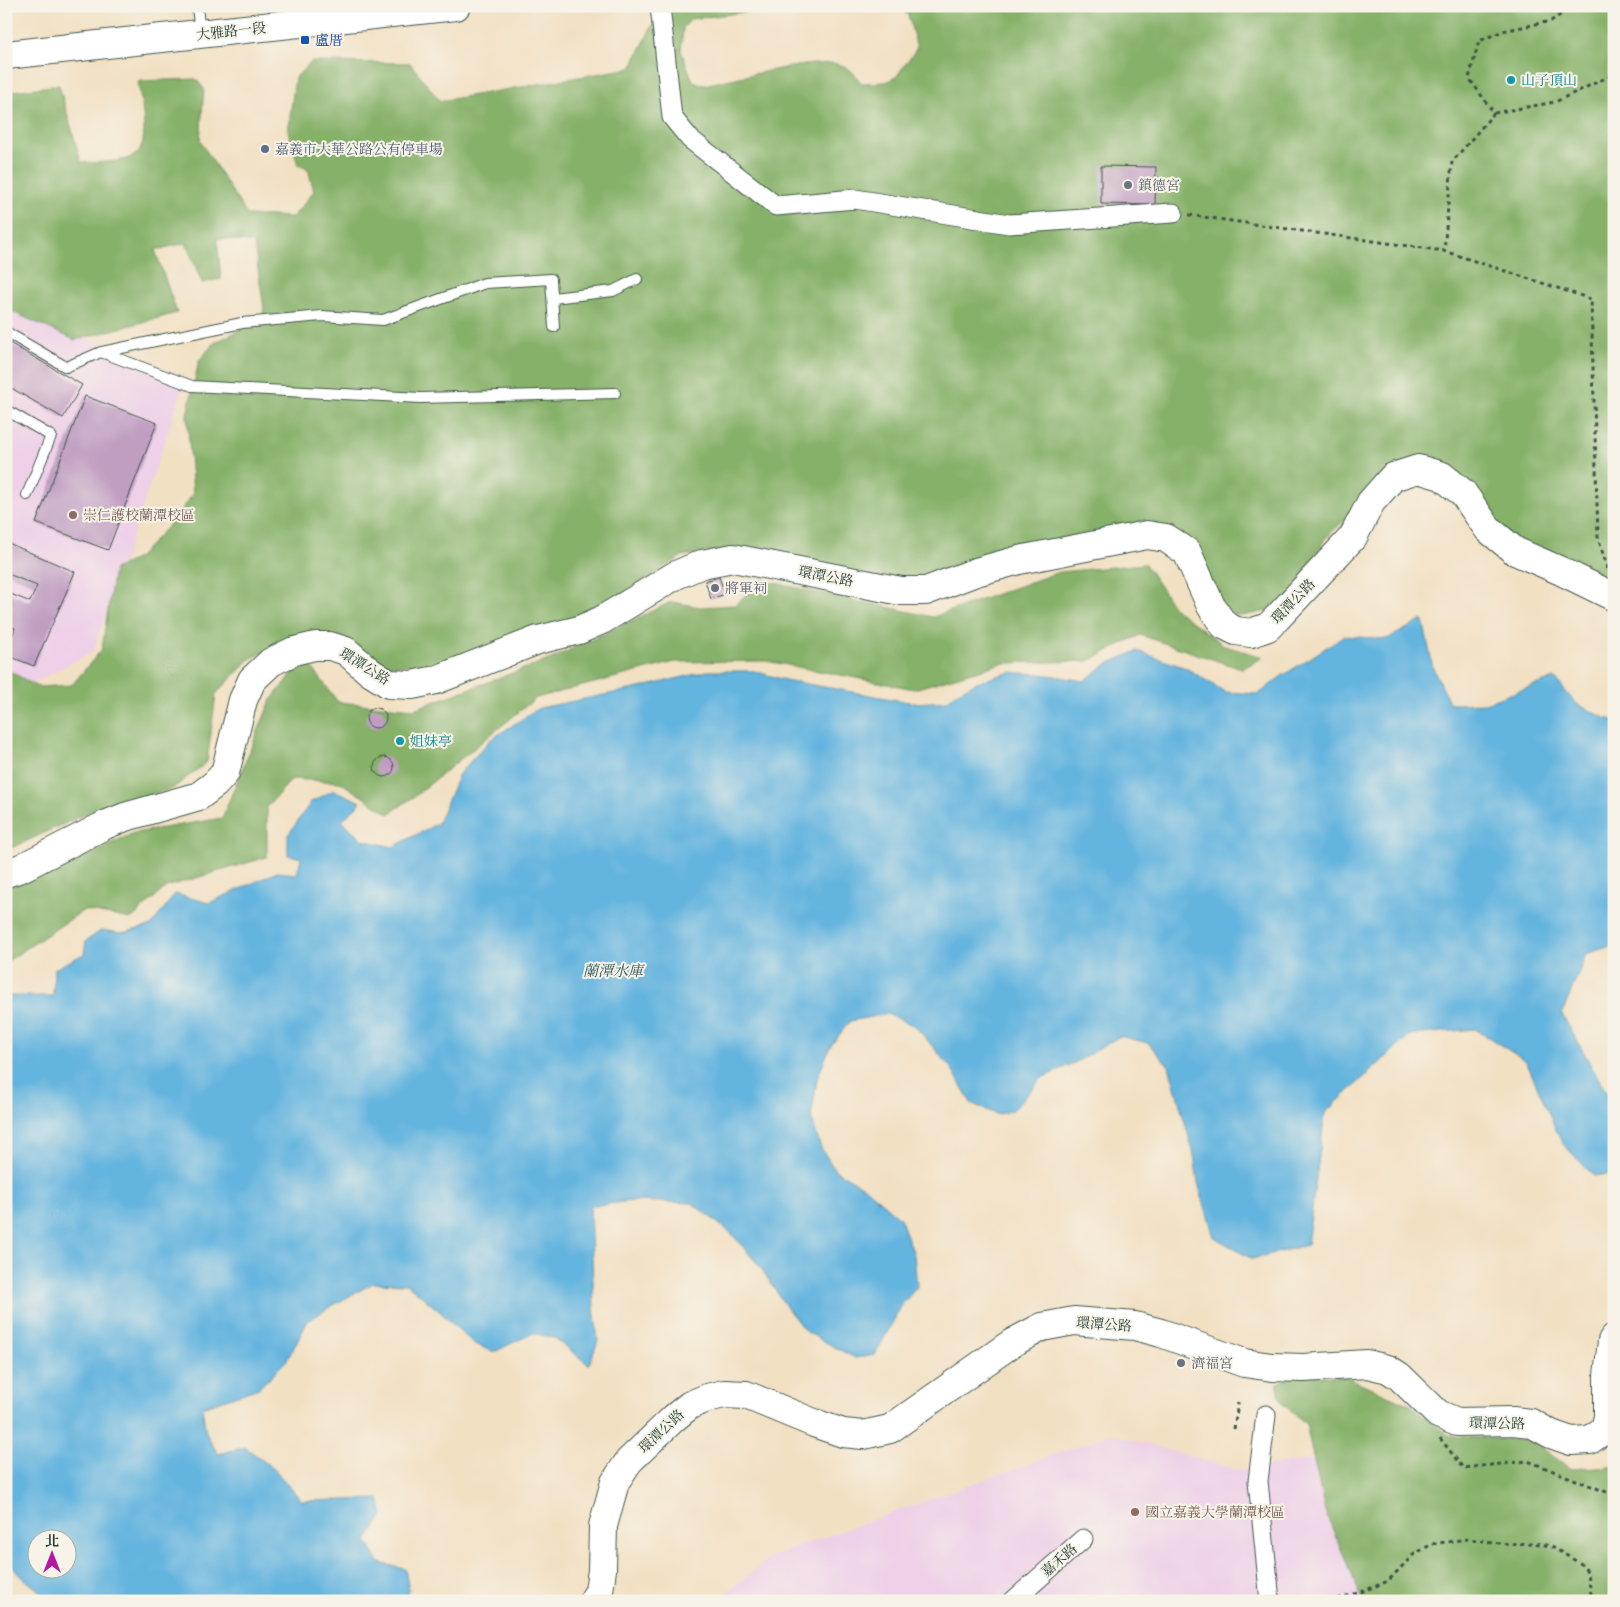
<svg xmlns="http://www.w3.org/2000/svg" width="1620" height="1607" font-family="'IM FELL French Canon','Noto Serif TC',serif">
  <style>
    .built { fill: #eed0e8 }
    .forest { fill: #86b169; stroke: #52774e }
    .water { fill: #64b4df; stroke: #42788a; fill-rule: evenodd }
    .building { fill: #c09ec2 }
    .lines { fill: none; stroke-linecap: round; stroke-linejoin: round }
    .lane-casing { stroke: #3f5549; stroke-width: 12 }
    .street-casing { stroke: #3f5549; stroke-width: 21 }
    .secondary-casing { stroke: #3f5549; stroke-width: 30 }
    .path { stroke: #3f5549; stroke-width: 3; stroke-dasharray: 4 4; stroke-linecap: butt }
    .lane { stroke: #fff; stroke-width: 10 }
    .street { stroke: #fff; stroke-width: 19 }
    .secondary { stroke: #fff; stroke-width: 28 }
    .transit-dot { fill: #1a4fb4; stroke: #f7f3e8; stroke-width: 2 }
    .culture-dot { fill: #0f9aa8; stroke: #f7f3e8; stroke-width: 2 }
    .service-dot { fill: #5c6f8a; stroke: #f7f3e8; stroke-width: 2 }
    .worship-dot { fill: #6b7280; stroke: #f7f3e8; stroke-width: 2 }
    .education-dot { fill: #8d6e63; stroke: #f7f3e8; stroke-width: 2 }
    .labels { text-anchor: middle; stroke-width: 4; stroke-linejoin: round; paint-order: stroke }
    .street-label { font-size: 14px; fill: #1f3d34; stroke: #f7f3e8 }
    .transit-label { font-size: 14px; fill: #164399; stroke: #f7f3e8; text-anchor: start }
    .culture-label { font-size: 14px; fill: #0d838f; stroke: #f7f3e8; text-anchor: start }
    .service-label { font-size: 14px; fill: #4e5e75; stroke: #f7f3e8; text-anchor: start }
    .worship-label { font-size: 14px; fill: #5b616d; stroke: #f7f3e8; text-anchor: start }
    .education-label { font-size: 14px; fill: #785e54; stroke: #f7f3e8; text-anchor: start }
    .water-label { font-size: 15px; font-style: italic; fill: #305b5f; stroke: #f7f3e8 }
  </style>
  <rect width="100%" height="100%" fill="#f7f3e8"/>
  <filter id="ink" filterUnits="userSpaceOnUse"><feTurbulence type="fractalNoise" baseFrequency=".02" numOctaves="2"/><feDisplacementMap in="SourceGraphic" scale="10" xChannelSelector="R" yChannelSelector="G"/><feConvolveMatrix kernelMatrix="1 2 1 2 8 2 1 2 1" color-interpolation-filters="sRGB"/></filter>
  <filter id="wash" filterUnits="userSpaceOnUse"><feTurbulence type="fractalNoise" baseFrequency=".0096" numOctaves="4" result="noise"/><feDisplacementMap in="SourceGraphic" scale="20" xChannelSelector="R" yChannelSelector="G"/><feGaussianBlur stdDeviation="1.12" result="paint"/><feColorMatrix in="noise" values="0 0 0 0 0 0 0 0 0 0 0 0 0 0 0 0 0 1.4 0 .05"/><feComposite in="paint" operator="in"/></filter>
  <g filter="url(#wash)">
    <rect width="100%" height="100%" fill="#f2e0c3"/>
    <g class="built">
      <path d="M6,306L186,378L93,652L33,683L6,671Z"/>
      <path d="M1112,1434L1237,1470L1331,1457L1452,1601H716L772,1556Z"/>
    </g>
    <g class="forest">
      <path d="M682,6H770L769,9L691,19L683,28L681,51L693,81L704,85C730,80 826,54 846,67C852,70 857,78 862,83L886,82L896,77L917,48L908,15L898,6H1614V587L1516,543L1434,479L1400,481L1360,505L1325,539L1290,597L1271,610L1242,616L1220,613L1191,549L1131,526L999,550L923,586L726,550L682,556L586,619L436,665H389L326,639L293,640L251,658L216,694L207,762L172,789L96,809L14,847L6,848V669L38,687L72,685L102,649L114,569L138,558L181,512L193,493L187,415L199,361L214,343L262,319L264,308L254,243L217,238L221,279L202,283L186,243L155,250L177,313L75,340L6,309V92L59,85L81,162C95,163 124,163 135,155C152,143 140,99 138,81L196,79L204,89L200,141L247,215L293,217L314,191L308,169L298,165L288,131L295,78L311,62L410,63L440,101L631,68L652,26L671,8Z"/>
      <path d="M1145,564L1175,609L1225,646L1263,657L1242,669L1140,635L1088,661L1003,663L914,689L766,661L675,662L536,698L415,796L389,814L340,782L292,779L267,807V857L166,887L131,919L84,910L6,962V887L23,883L134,833L222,818L271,700L305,658L338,702L414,709L551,659L671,602L700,607L735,605L761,580L933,617L1059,572Z"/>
      <path d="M1298,1375L1347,1377L1412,1406L1450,1436L1532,1441L1571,1469L1610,1466L1614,1464V1601H1363L1325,1511L1306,1424L1282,1403L1277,1383Z"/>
    </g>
    <path class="water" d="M1423,620L1433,668L1450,704L1485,703L1555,678L1575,703L1605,718L1614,720V945L1586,954L1562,1014L1610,1099L1614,1102V1173L1594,1176L1562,1143L1526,1061L1475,1029L1410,1035L1325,1113L1307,1245L1252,1259L1214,1237L1198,1183L1194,1155L1169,1066L1148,1043L1120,1036L1080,1060L1042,1078L1014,1109L998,1115L971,1103L952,1069L915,1026L887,1014L850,1021L830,1047L817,1079L811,1117L821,1148L835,1170L864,1187L900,1218L914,1254L917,1287L903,1303L875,1355L855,1358L805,1331L787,1308L761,1268L731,1233L692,1203L632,1201L590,1206L594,1307L598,1341L589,1365L555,1338L533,1333L494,1352L473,1343L438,1310L407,1284L373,1283L330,1307L308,1321L287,1360L259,1388L202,1407L206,1433L218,1454L245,1447L274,1469L302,1501L379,1499L383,1515L367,1541L379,1563L405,1569L409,1590L406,1601H52L17,1573L6,1552V996H53L54,969L84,954L86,941L102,930L121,933L151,926L175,894L209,903L277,872L297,874L301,858L288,855V835L311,802L334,790L361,802L342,821L363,840L393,847L438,823L459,774L490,740L539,708L639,688L707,671H754L785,680L914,703L947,701L954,694L977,682L1011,672L1049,675L1084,681L1105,665L1137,651L1186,668L1225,692L1259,694L1279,678L1344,636L1387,639ZM38,1540H68V1570H38Z"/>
    <g id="blocks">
      <g class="building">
        <path d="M1101,166L1156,167L1155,205L1101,204Z"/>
        <path d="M6,341L82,385L63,418L6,385Z"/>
        <path d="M85,396L157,423L108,550L36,523Z"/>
        <path d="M6,542L75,572L34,666L6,655L15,628L6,624V592L30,602L37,586L6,573Z"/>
        <path d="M719,577L725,594L711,599L705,581Z"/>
        <circle cx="376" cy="718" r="10"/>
        <circle cx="384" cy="767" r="10"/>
      </g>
    </g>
  </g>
  <g filter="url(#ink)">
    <use href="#blocks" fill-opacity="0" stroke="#3f5549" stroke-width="1"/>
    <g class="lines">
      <g class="lane-casing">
        <g id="lane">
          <path d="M197,6L200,34"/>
          <path d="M553,298L613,291L637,279"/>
          <path d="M6,332L66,367L101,352L192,386L421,398L615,393"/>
          <path d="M102,352L242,323L322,316L383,320L485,283L551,279L554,327"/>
          <path d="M6,410L51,436L27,495"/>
        </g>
      </g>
      <g class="street-casing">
        <g id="street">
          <path d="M660,6L672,117L690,139L776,206L855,199L1009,224L1173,213"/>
          <path d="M1266,1415L1258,1481L1270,1601"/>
          <path d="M1013,1601L1083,1539"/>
        </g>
      </g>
      <g class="secondary-casing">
        <g id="secondary">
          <path d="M6,55L456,6"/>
          <path d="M6,873L21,868L105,825L125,817L199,796L215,784L225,773L243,700L252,680L271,662L294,651L315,646H330L346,651L370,672L389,684L412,685L436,680L538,640L579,630L602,620L676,575L702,564L733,558L901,591H926L976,572L1019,560L1147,535L1166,538L1187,552L1211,606L1224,625L1236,631L1251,633L1268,627L1277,618L1353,537L1371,502L1393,477L1418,469L1442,476L1463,493L1488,529L1515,551L1561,571L1614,597"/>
          <path d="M593,1601L599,1591L602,1570L603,1526L615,1482L629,1461L674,1418L690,1405L707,1398L724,1394L746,1395L814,1423L843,1433L863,1435L890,1429L1012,1343L1042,1327L1074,1321L1135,1326L1161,1333L1244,1363L1272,1367L1303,1368L1367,1364L1388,1369L1399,1376L1438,1414L1457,1422L1513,1421L1531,1423L1551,1434L1571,1441L1590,1440L1605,1429L1608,1417V1375L1612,1341L1614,1338"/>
        </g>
      </g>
      <g class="path">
        <path d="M1574,6L1551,21L1503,31L1479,41L1469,78L1494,113L1555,102L1614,74"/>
        <path d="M1494,113L1452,162L1444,251L1591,299L1598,537L1608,570"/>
        <path d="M1189,215L1444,251"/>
        <path d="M1234,1429L1238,1403"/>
        <path d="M1440,1438L1463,1468L1528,1461L1614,1495"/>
        <path d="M1330,1601L1361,1592L1388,1581L1413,1555L1432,1544L1467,1539L1508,1544L1534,1543L1550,1546L1583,1565L1588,1573L1592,1601"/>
      </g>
      <use href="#lane" class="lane"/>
      <use href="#street" class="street"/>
      <use href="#secondary" class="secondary"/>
    </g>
  </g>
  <rect class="transit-dot" x="300" y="35" width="10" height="10" rx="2.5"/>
  <g class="culture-dot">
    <circle cx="1511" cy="80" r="5"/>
    <circle cx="400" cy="741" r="5"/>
  </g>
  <circle class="service-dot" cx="265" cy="149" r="5"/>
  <g class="worship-dot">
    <circle cx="1128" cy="185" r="5"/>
    <circle cx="715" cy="588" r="5"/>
    <circle cx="1181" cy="1363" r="5"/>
  </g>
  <g class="education-dot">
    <circle cx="73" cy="515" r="5"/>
    <circle cx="1135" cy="1512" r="5"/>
  </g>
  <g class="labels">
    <g class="street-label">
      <text transform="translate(231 31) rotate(-6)" y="5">大雅路一段</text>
      <text transform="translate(826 576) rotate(11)" y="5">環潭公路</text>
      <text transform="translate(1293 601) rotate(-46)" y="5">環潭公路</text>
      <text transform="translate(365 666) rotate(32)" y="5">環潭公路</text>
      <text transform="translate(1104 1324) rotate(4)" y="5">環潭公路</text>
      <text transform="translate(1497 1423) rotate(1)" y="5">環潭公路</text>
      <text transform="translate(661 1431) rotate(-43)" y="5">環潭公路</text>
      <text transform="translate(1059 1560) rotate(-41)" y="5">嘉禾路</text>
    </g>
    <g class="transit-label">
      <text x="315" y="45">盧厝</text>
    </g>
    <g class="culture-label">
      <text x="1521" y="85">山子頂山</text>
      <text x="410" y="746">姐妹亭</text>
    </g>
    <g class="service-label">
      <text x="275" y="154">嘉義市大華公路公有停車場</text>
    </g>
    <g class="worship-label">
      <text x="1138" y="190">鎮德宮</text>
      <text x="725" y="593">將軍祠</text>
      <text x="1191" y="1368">濟福宮</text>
    </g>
    <g class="education-label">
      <text x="83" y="520">崇仁護校蘭潭校區</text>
      <text x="1145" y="1517">國立嘉義大學蘭潭校區</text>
    </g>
    <g class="water-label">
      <text x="613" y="976">蘭潭水庫</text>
    </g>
  </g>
  <rect width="1620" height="1607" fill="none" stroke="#f7f3e8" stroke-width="25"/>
  <g transform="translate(52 1554)"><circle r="24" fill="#f7f3e8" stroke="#a1aaa0"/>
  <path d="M0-4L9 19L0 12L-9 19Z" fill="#b5179e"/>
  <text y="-8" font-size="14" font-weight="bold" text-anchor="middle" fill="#1f3d34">北</text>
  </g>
</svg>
